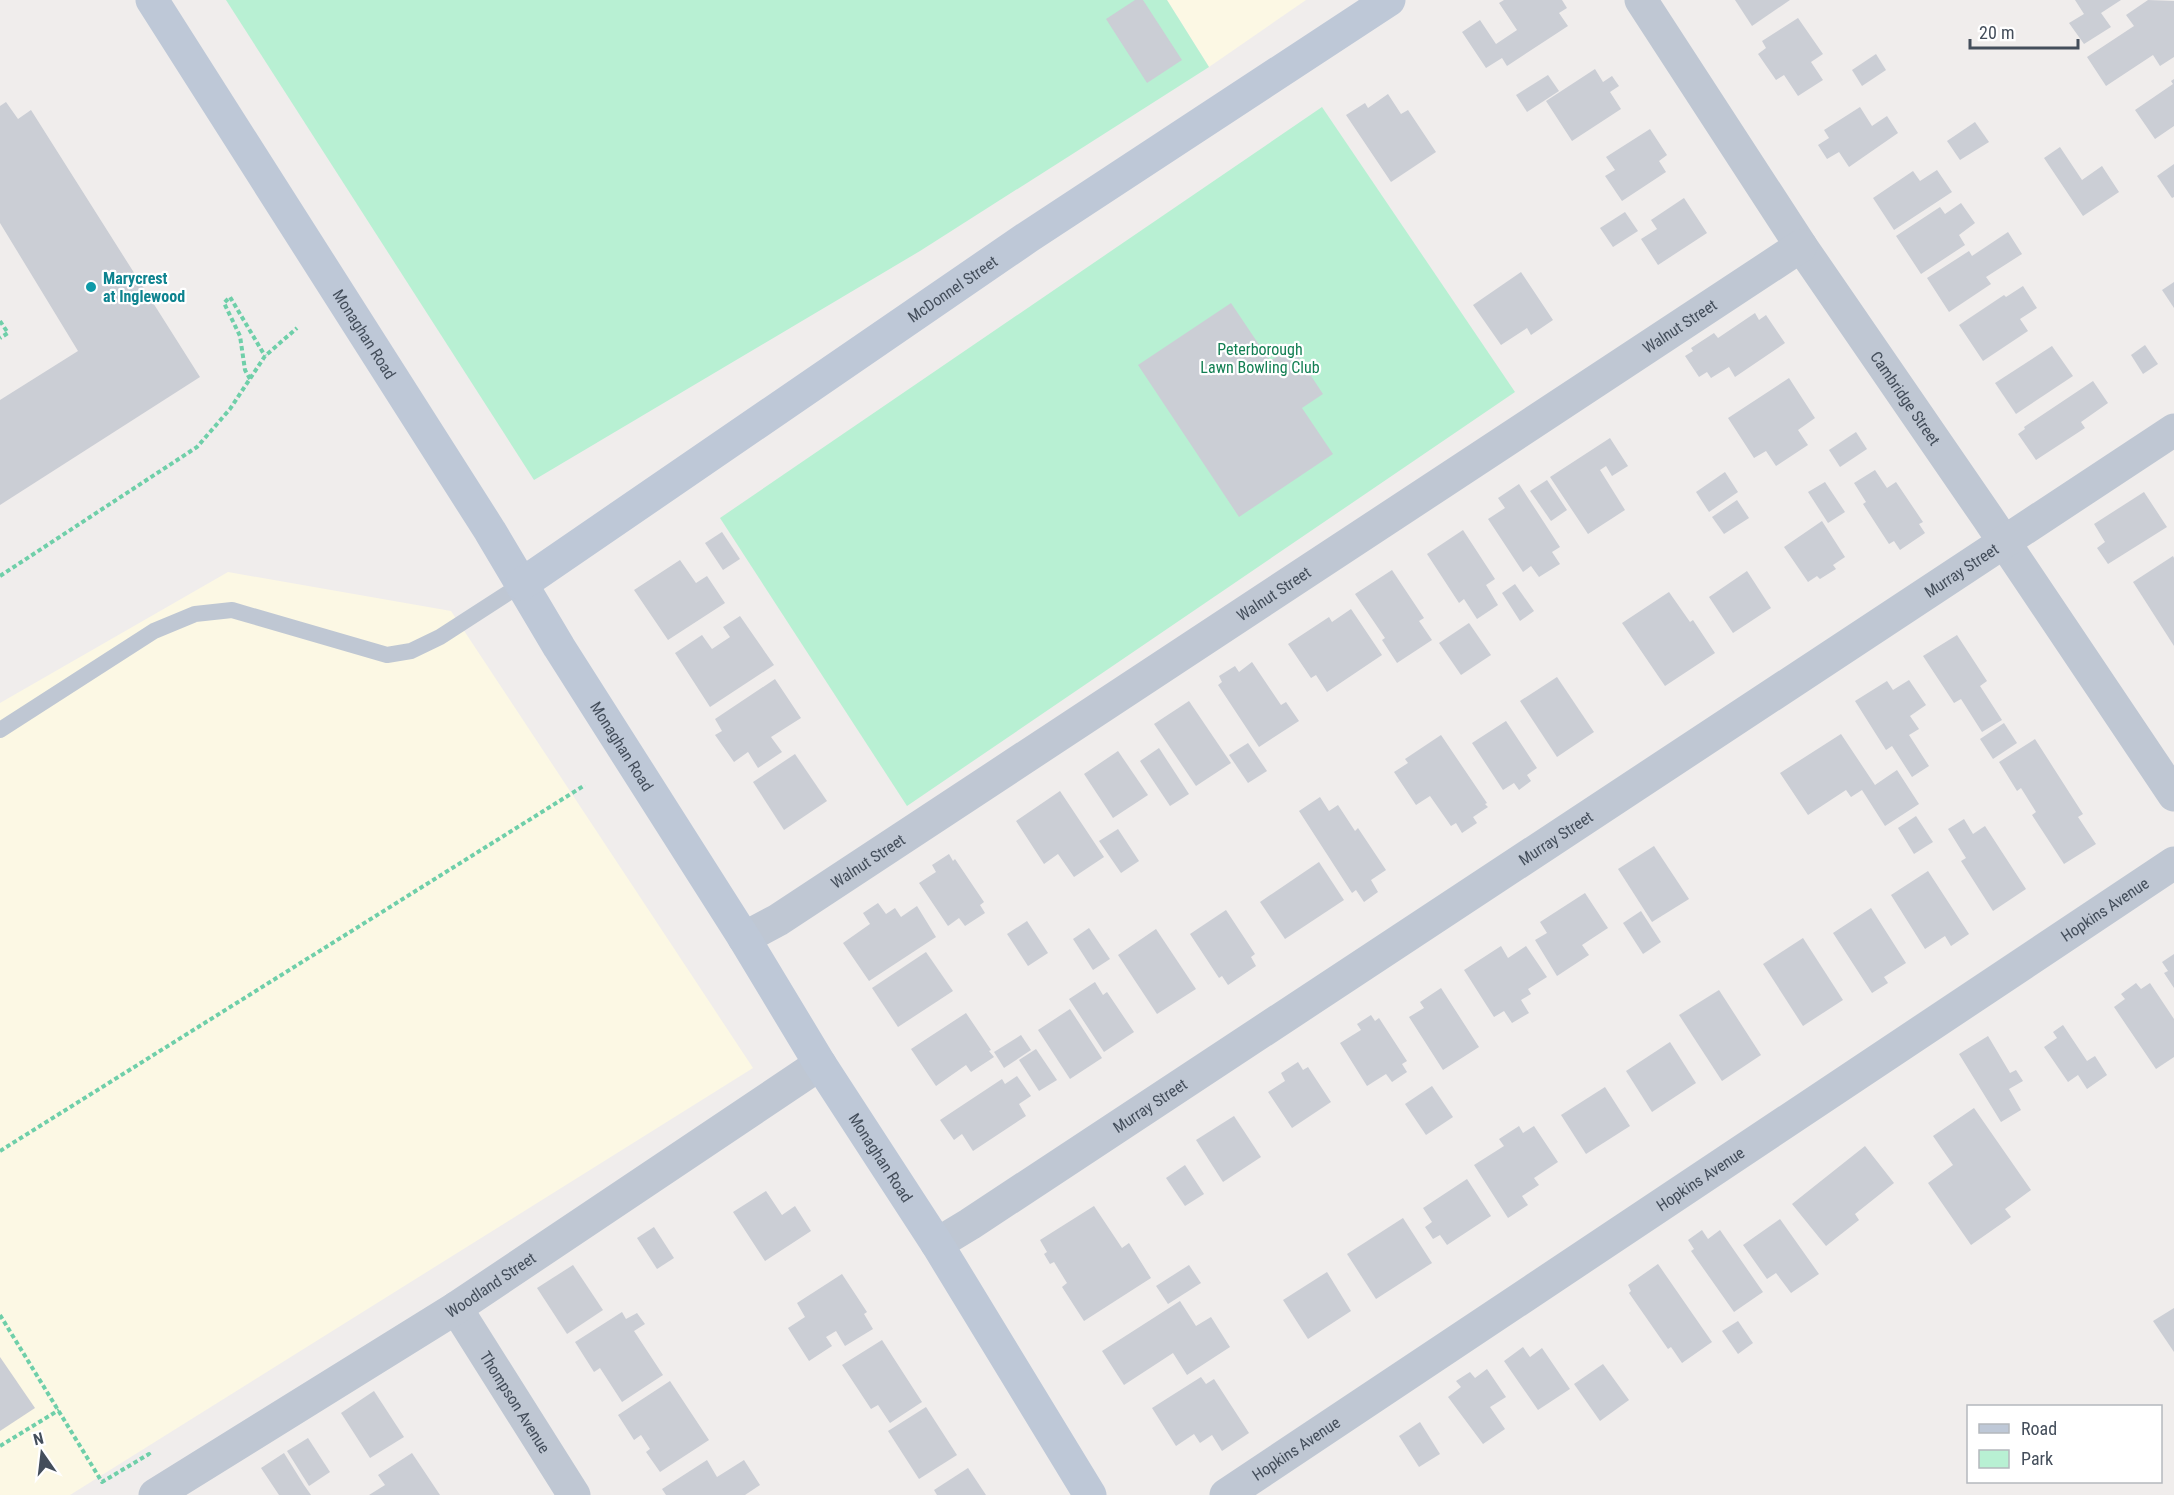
<svg xmlns="http://www.w3.org/2000/svg" width="2174" height="1495" font-family="'Roboto Condensed',sans-serif">
  <style>
    .commercial { fill: #fcf8e4 }
    .green { fill: #b8f0d3 }
    .building { fill: #cbced5 }
    .lines { fill: none; stroke-linecap: round; stroke-linejoin: round }
    .path { stroke: #6fcfa9; stroke-width: 4; stroke-dasharray: 4.5 3; stroke-linecap: butt }
    .lane { stroke: #bfc7d3; stroke-width: 16 }
    .street { stroke: #bfc7d3; stroke-width: 33 }
    .secondary { stroke: #bec8d7; stroke-width: 33 }
    .culture-dot { fill: #0f9aa8; stroke: #fff; stroke-width: 2 }
    .labels { text-anchor: middle; stroke-width: 4.5; stroke-linejoin: round; paint-order: stroke }
    .culture-label { font-size: 16px; font-weight: bold; fill: #0d838f; stroke: #fff; text-anchor: start }
    .street-label { font-size: 16px; fill: #444e5b; stroke: #fff }
    .park-label { font-size: 16px; fill: #137f53; stroke: #fff }
  </style>
  <rect width="100%" height="100%" fill="#f0edec"/>
  <g class="commercial">
    <path d="M1167,0H1306L1209,67Z"/>
    <path d="M228,572L451,611L753,1068L70,1495H0V703Z"/>
  </g>
  <g class="green">
    <path d="M226,0H1167L1209,67L920,251L534,480Z"/>
    <path d="M1322,107L1515,392L907,806L720,518Z"/>
  </g>
  <g class="building">
    <path d="M1135,0H1143L1182,60L1147,83L1106,19Z"/>
    <path d="M1504,0H1562L1567,8L1559,13L1568,26L1507,66L1502,58L1486,68L1462,32L1480,20L1496,44L1517,30L1499,3Z"/>
    <path d="M1735,0H1790L1752,26Z"/>
    <path d="M2075,0H2121L2101,13L2111,27L2084,44L2069,23L2084,14Z"/>
    <path d="M2148,0L2174,1V57L2160,66L2153,55L2106,86L2087,57L2134,26L2126,15Z"/>
    <path d="M1798,18L1823,54L1811,62L1823,80L1798,96L1784,75L1776,80L1758,54L1766,48L1762,41Z"/>
    <path d="M1876,54L1886,70L1862,86L1852,70Z"/>
    <path d="M1595,69L1603,82L1612,76L1619,86L1610,92L1621,109L1572,141L1546,101Z"/>
    <path d="M1548,75L1559,91L1527,112L1516,95Z"/>
    <path d="M2174,79V126L2155,139L2135,110L2173,84L2171,81Z"/>
    <path d="M1388,94L1401,114L1408,110L1436,152L1391,182L1346,115L1365,103L1368,108Z"/>
    <path d="M6,102L18,119L31,110L200,377L0,505V400L78,351L0,223V106Z"/>
    <path d="M1860,107L1872,126L1887,116L1898,133L1849,167L1839,152L1827,159L1818,145L1829,138L1824,130Z"/>
    <path d="M1975,122L1989,142L1960,160L1947,141Z"/>
    <path d="M1650,129L1667,155L1659,161L1666,172L1622,201L1605,176L1615,170L1606,157Z"/>
    <path d="M2060,147L2082,180L2102,166L2119,192L2083,216L2044,158Z"/>
    <path d="M2174,164V197L2172,198L2157,176Z"/>
    <path d="M1937,170L1952,192L1894,230L1873,198L1913,171L1920,181Z"/>
    <path d="M1684,198L1707,233L1658,265L1641,239L1657,229L1651,220Z"/>
    <path d="M1961,203L1975,223L1959,235L1965,245L1921,274L1896,236L1940,207L1945,214Z"/>
    <path d="M1625,212L1638,231L1613,247L1600,228Z"/>
    <path d="M2008,232L2022,254L1986,277L1991,284L1949,312L1927,278L1969,251L1972,256Z"/>
    <path d="M1521,272L1553,320L1531,335L1527,328L1501,345L1473,305Z"/>
    <path d="M2174,282V308L2162,290Z"/>
    <path d="M2023,286L2037,308L2020,319L2028,331L1983,361L1959,325L2004,295L2006,297Z"/>
    <path d="M1231,303L1270,361L1292,347L1323,394L1302,408L1333,454L1239,517L1138,365Z"/>
    <path d="M1755,313L1759,320L1766,315L1785,343L1735,377L1729,367L1711,378L1707,372L1699,377L1685,356L1693,351L1691,348L1714,333L1718,338Z"/>
    <path d="M2145,345L2158,364L2143,374L2131,355Z"/>
    <path d="M2052,346L2073,376L2016,414L1995,383Z"/>
    <path d="M1789,378L1815,418L1798,430L1808,445L1776,466L1766,451L1754,458L1728,418Z"/>
    <path d="M2093,381L2108,403L2081,422L2085,428L2036,460L2018,434L2025,429L2024,427Z"/>
    <path d="M1856,432L1867,449L1840,467L1829,450Z"/>
    <path d="M1610,438L1628,466L1612,476L1606,466L1600,470L1625,510L1588,534L1550,477Z"/>
    <path d="M1875,470L1887,488L1896,482L1923,522L1919,524L1925,533L1900,550L1894,541L1889,544L1863,504L1866,502L1854,483Z"/>
    <path d="M1725,472L1738,492L1709,512L1696,492Z"/>
    <path d="M1547,480L1567,510L1551,521L1530,491Z"/>
    <path d="M1825,482L1845,512L1828,523L1808,492Z"/>
    <path d="M1519,484L1560,547L1552,552L1560,564L1539,577L1531,566L1523,572L1488,519L1505,508L1498,498Z"/>
    <path d="M2144,492L2167,527L2108,564L2097,548L2105,542L2094,524Z"/>
    <path d="M1737,500L1749,518L1724,534L1712,517Z"/>
    <path d="M1822,521L1845,557L1833,565L1836,569L1820,579L1817,576L1808,582L1784,547Z"/>
    <path d="M1463,530L1495,579L1486,585L1498,605L1477,619L1464,599L1459,603L1427,554Z"/>
    <path d="M722,532L740,559L723,570L705,543Z"/>
    <path d="M2173,556L2174,558V646L2133,582Z"/>
    <path d="M680,560L696,583L707,576L725,603L668,640L634,590Z"/>
    <path d="M1392,570L1424,618L1419,621L1432,640L1397,663L1382,640L1385,638L1355,594Z"/>
    <path d="M1747,571L1771,608L1733,633L1709,597Z"/>
    <path d="M1515,584L1534,611L1520,621L1502,593Z"/>
    <path d="M1669,592L1690,622L1693,620L1715,653L1665,686L1622,623Z"/>
    <path d="M1351,609L1382,655L1327,692L1316,675L1311,678L1288,644L1329,617L1332,622Z"/>
    <path d="M740,616L774,665L710,707L675,653L702,635L712,649L730,637L723,627Z"/>
    <path d="M1469,623L1491,655L1461,675L1439,643Z"/>
    <path d="M1957,635L1987,681L1980,686L2002,720L1982,732L1961,699L1954,703L1923,656Z"/>
    <path d="M1252,662L1281,705L1286,702L1299,721L1259,747L1218,685L1222,682L1219,676L1235,666L1239,672Z"/>
    <path d="M1557,677L1594,732L1557,757L1520,701Z"/>
    <path d="M775,679L801,718L771,737L782,752L758,768L748,752L734,762L715,735L722,731L715,719Z"/>
    <path d="M1909,680L1926,705L1910,716L1919,729L1909,735L1929,766L1912,777L1892,746L1886,750L1855,701L1887,681L1893,690Z"/>
    <path d="M1189,701L1231,763L1196,786L1154,724Z"/>
    <path d="M1506,721L1537,768L1527,775L1531,781L1519,790L1514,783L1503,790L1472,743Z"/>
    <path d="M2004,723L2017,743L1993,759L1980,739Z"/>
    <path d="M1841,734L1875,785L1897,770L1919,804L1885,826L1862,790L1851,797L1846,790L1808,815L1780,773Z"/>
    <path d="M1441,735L1487,803L1485,804L1488,807L1473,817L1477,823L1462,833L1456,823L1451,826L1430,796L1416,805L1394,772L1408,763L1405,759Z"/>
    <path d="M2035,739L2083,814L2078,817L2096,844L2064,864L2032,815L2036,812L2021,788L2017,791L1999,762Z"/>
    <path d="M1248,743L1267,771L1248,783L1229,755Z"/>
    <path d="M1159,748L1189,794L1170,806L1140,761Z"/>
    <path d="M1118,751L1148,795L1113,818L1084,774Z"/>
    <path d="M795,754L827,801L784,830L753,782Z"/>
    <path d="M1060,791L1104,857L1074,877L1058,854L1044,864L1016,821Z"/>
    <path d="M1320,797L1329,811L1338,805L1355,831L1358,828L1386,870L1371,880L1378,892L1364,902L1356,890L1352,893L1299,811Z"/>
    <path d="M1916,816L1933,842L1914,854L1898,828Z"/>
    <path d="M1964,819L1973,834L1985,826L2026,889L1993,911L1961,861L1966,858L1948,829Z"/>
    <path d="M1118,829L1139,861L1121,873L1099,841Z"/>
    <path d="M1654,846L1689,899L1652,922L1618,869Z"/>
    <path d="M949,854L953,861L955,859L984,902L980,905L985,913L965,926L959,918L948,926L919,883L936,872L932,865Z"/>
    <path d="M1319,862L1344,900L1285,939L1260,902Z"/>
    <path d="M1928,871L1969,934L1951,946L1945,936L1925,949L1891,895Z"/>
    <path d="M1585,893L1608,928L1582,945L1589,955L1557,976L1535,940L1547,933L1540,922Z"/>
    <path d="M878,903L886,914L895,908L901,917L917,906L936,937L869,981L843,943L870,924L863,913Z"/>
    <path d="M1871,908L1906,963L1884,977L1888,983L1872,993L1833,933Z"/>
    <path d="M1226,910L1255,954L1251,957L1256,966L1228,985L1222,976L1219,978L1190,934Z"/>
    <path d="M1641,911L1661,942L1643,954L1623,923Z"/>
    <path d="M1027,921L1048,953L1028,966L1007,934Z"/>
    <path d="M1089,928L1110,959L1093,970L1073,939Z"/>
    <path d="M1156,929L1196,989L1157,1014L1118,955Z"/>
    <path d="M1803,938L1843,1000L1803,1026L1763,964Z"/>
    <path d="M1501,946L1508,958L1526,946L1547,977L1528,989L1531,994L1521,1000L1529,1013L1512,1023L1504,1011L1494,1017L1464,970Z"/>
    <path d="M926,952L953,991L898,1027L872,988Z"/>
    <path d="M2174,954V988L2164,973L2168,971L2162,962Z"/>
    <path d="M1095,982L1103,995L1107,992L1134,1032L1104,1052L1069,999Z"/>
    <path d="M2136,983L2141,989L2150,983L2174,1019V1057L2156,1069L2114,1007L2125,999L2121,994Z"/>
    <path d="M1441,988L1479,1047L1443,1070L1409,1017L1424,1008L1420,1002Z"/>
    <path d="M1719,990L1761,1055L1722,1081L1679,1015Z"/>
    <path d="M1070,1009L1102,1058L1070,1079L1038,1030Z"/>
    <path d="M966,1013L991,1050L989,1051L994,1057L971,1072L966,1065L936,1086L911,1049Z"/>
    <path d="M1371,1015L1375,1021L1379,1018L1407,1061L1402,1064L1407,1072L1392,1082L1386,1074L1367,1086L1340,1043L1361,1030L1357,1024Z"/>
    <path d="M2063,1025L2087,1061L2095,1056L2107,1075L2087,1089L2078,1075L2068,1082L2044,1047L2057,1038L2053,1032Z"/>
    <path d="M1021,1035L1031,1050L1004,1068L994,1052Z"/>
    <path d="M1988,1036L2010,1073L2016,1070L2023,1081L2009,1089L2021,1110L2001,1122L1959,1054Z"/>
    <path d="M1670,1042L1696,1083L1652,1112L1626,1071Z"/>
    <path d="M1036,1049L1057,1080L1039,1091L1019,1060Z"/>
    <path d="M1298,1062L1303,1070L1308,1067L1331,1102L1292,1128L1268,1092L1285,1081L1281,1073Z"/>
    <path d="M1017,1076L1031,1096L1019,1104L1026,1116L973,1151L962,1134L954,1140L940,1120L1002,1079L1005,1084Z"/>
    <path d="M1432,1086L1453,1117L1426,1135L1405,1104Z"/>
    <path d="M1605,1087L1630,1126L1586,1154L1561,1115Z"/>
    <path d="M1974,1108L2031,1190L2005,1209L2011,1217L1971,1245L1928,1183L1953,1165L1933,1136Z"/>
    <path d="M1234,1116L1261,1157L1223,1182L1196,1140Z"/>
    <path d="M1519,1126L1523,1133L1534,1126L1558,1162L1534,1178L1539,1185L1522,1196L1528,1205L1508,1218L1474,1165L1504,1146L1499,1139Z"/>
    <path d="M1865,1146L1894,1183L1855,1214L1859,1220L1826,1246L1792,1204Z"/>
    <path d="M1185,1165L1204,1194L1185,1206L1166,1178Z"/>
    <path d="M1467,1179L1491,1216L1447,1245L1440,1235L1433,1239L1425,1227L1432,1222L1423,1208Z"/>
    <path d="M766,1191L782,1215L795,1206L811,1231L765,1261L733,1212Z"/>
    <path d="M1094,1206L1122,1248L1129,1243L1151,1278L1084,1321L1062,1287L1067,1283L1054,1262L1050,1264L1044,1254L1047,1252L1040,1240Z"/>
    <path d="M1403,1218L1432,1263L1376,1299L1347,1254Z"/>
    <path d="M1780,1219L1819,1274L1791,1293L1776,1273L1767,1279L1743,1245Z"/>
    <path d="M654,1227L674,1258L657,1269L637,1238Z"/>
    <path d="M1702,1230L1708,1239L1720,1230L1763,1292L1734,1312L1691,1251L1694,1249L1688,1240Z"/>
    <path d="M1658,1264L1712,1342L1682,1363L1671,1347L1668,1349L1629,1293L1631,1291L1628,1285Z"/>
    <path d="M573,1265L603,1310L567,1334L537,1288Z"/>
    <path d="M1189,1265L1201,1283L1168,1304L1156,1286Z"/>
    <path d="M1327,1272L1351,1311L1308,1339L1283,1300Z"/>
    <path d="M842,1274L867,1312L864,1314L873,1329L845,1346L836,1331L826,1337L832,1346L809,1361L788,1328L805,1317L797,1303Z"/>
    <path d="M1180,1301L1196,1326L1211,1317L1230,1347L1187,1375L1173,1353L1124,1385L1102,1351Z"/>
    <path d="M2174,1308V1352L2153,1321Z"/>
    <path d="M622,1312L626,1319L637,1313L645,1324L634,1331L663,1375L622,1402L600,1368L594,1372L575,1342Z"/>
    <path d="M1738,1321L1753,1343L1738,1354L1722,1331Z"/>
    <path d="M882,1340L922,1402L890,1423L878,1405L871,1409L842,1365Z"/>
    <path d="M1523,1347L1530,1357L1542,1348L1570,1389L1538,1410L1504,1361Z"/>
    <path d="M0,1357L35,1408L0,1431Z"/>
    <path d="M1603,1364L1629,1400L1600,1421L1574,1384Z"/>
    <path d="M1487,1369L1506,1397L1490,1407L1505,1429L1483,1444L1448,1397L1461,1387L1456,1381L1470,1372L1475,1378Z"/>
    <path d="M1201,1377L1206,1384L1214,1379L1249,1433L1222,1451L1212,1435L1200,1443L1194,1434L1176,1446L1152,1408Z"/>
    <path d="M670,1381L709,1440L660,1472L646,1452L650,1449L641,1435L634,1440L618,1415Z"/>
    <path d="M374,1391L404,1437L370,1458L341,1413Z"/>
    <path d="M926,1407L957,1455L919,1479L888,1431Z"/>
    <path d="M1420,1422L1440,1454L1419,1467L1399,1436Z"/>
    <path d="M308,1438L330,1472L309,1486L287,1451Z"/>
    <path d="M284,1453L304,1485L311,1495H279L261,1468Z"/>
    <path d="M412,1453L440,1495H369L385,1485L378,1475Z"/>
    <path d="M707,1460L717,1477L744,1460L760,1485L745,1495H666L662,1489Z"/>
    <path d="M968,1468L986,1495H937L934,1490Z"/>
  </g>
  <g class="lines">
    <g class="path">
      <path d="M0,321L8,333L0,338"/>
      <path d="M250,379L245,370L240,336L224,303L230,297L265,356"/>
      <path d="M0,576L197,447L230,409L265,356L297,328"/>
      <path d="M0,1151L585,785"/>
      <path d="M0,1315L102,1482L149,1454L151,1458"/>
      <path d="M0,1446L59,1410"/>
    </g>
    <path class="lane" d="M0,730L154,631L195,614L232,610L387,655L411,651L440,637L522,584"/>
    <g class="street">
      <path id="s1" d="M1641,0L1801,246L1988,518L2174,795"/>
      <path id="s2" d="M744,938L778,920L1801,246"/>
      <path id="s3" d="M937,1244L970,1224L2174,430"/>
      <path id="s4" d="M456,1308L574,1495"/>
      <path id="s5" d="M155,1495L456,1308L820,1064"/>
      <path id="s6" d="M1226,1495L2174,863"/>
    </g>
    <g class="secondary">
      <path id="s7" d="M152,0L490,531L559,647L744,938L820,1064L937,1244L1090,1495"/>
      <path id="s8" d="M522,584L1028,237L1389,0"/>
    </g>
  </g>
  <circle class="culture-dot" cx="91" cy="287" r="6"/>
  <g class="labels">
    <g class="culture-label">
      <text x="103" y="284">Marycrest<tspan x="103" dy="18">at Inglewood</tspan></text>
    </g>
    <g class="street-label">
      <text dy="6" stroke="none"><textPath href="#s8" startOffset="522">McDonnel Street</textPath></text>
      <text dy="6" stroke="none"><textPath href="#s2" startOffset="1118">Walnut Street</textPath></text>
      <text dy="6" stroke="none"><textPath href="#s7" startOffset="396">Monaghan Road</textPath></text>
      <text dy="6" stroke="none"><textPath href="#s1" startOffset="478">Cambridge Street</textPath></text>
      <text dy="6" stroke="none"><textPath href="#s3" startOffset="1226">Murray Street</textPath></text>
      <text dy="6" stroke="none"><textPath href="#s2" startOffset="632">Walnut Street</textPath></text>
      <text dy="6" stroke="none"><textPath href="#s7" startOffset="882">Monaghan Road</textPath></text>
      <text dy="6" stroke="none"><textPath href="#s3" startOffset="740">Murray Street</textPath></text>
      <text dy="6" stroke="none"><textPath href="#s2" startOffset="146">Walnut Street</textPath></text>
      <text dy="6" stroke="none"><textPath href="#s6" startOffset="1056">Hopkins Avenue</textPath></text>
      <text dy="6" stroke="none"><textPath href="#s3" startOffset="254">Murray Street</textPath></text>
      <text dy="6" stroke="none"><textPath href="#s7" startOffset="1368">Monaghan Road</textPath></text>
      <text dy="6" stroke="none"><textPath href="#s6" startOffset="570">Hopkins Avenue</textPath></text>
      <text dy="6" stroke="none"><textPath href="#s5" startOffset="396">Woodland Street</textPath></text>
      <text dy="6" stroke="none"><textPath href="#s4" startOffset="111">Thompson Avenue</textPath></text>
      <text dy="6" stroke="none"><textPath href="#s6" startOffset="84">Hopkins Avenue</textPath></text>
    </g>
    <g class="park-label">
      <text x="1260" y="355">Peterborough<tspan x="1260" dy="18">Lawn Bowling Club</tspan></text>
    </g>
  </g>
  <rect x="1967" y="1405" width="195" height="78" fill="#ffffff" stroke="#b4b8bd" stroke-width="1.5"/>
  <rect x="1979" y="1424" width="30" height="9" fill="#bec8d7" stroke="#b4b8bd" stroke-width="1.5"/>
  <text x="2021" y="1435" font-size="18" fill="#444e5b">Road</text>
  <rect x="1979" y="1450" width="30" height="18" fill="#b8f0d3" stroke="#b4b8bd" stroke-width="1.5"/>
  <text x="2021" y="1465" font-size="18" fill="#444e5b">Park</text>
  <g transform="translate(42 1453) rotate(346)" stroke="#ffffff" stroke-width="4.5" paint-order="stroke">
  <path d="M0-4.5L10 22L0 15L-10 22Z" fill="#444e5b"/>
  <text y="-9" font-size="16" font-weight="bold" text-anchor="middle" fill="#444e5b">N</text>
  </g>
  <path d="M1970 39v9h108v-9" fill="none" stroke="#444e5b" stroke-width="3"/>
  <text x="1979" y="39" font-size="18" fill="#444e5b" stroke="#ffffff" stroke-width="4.5" paint-order="stroke">20 m</text>
</svg>
